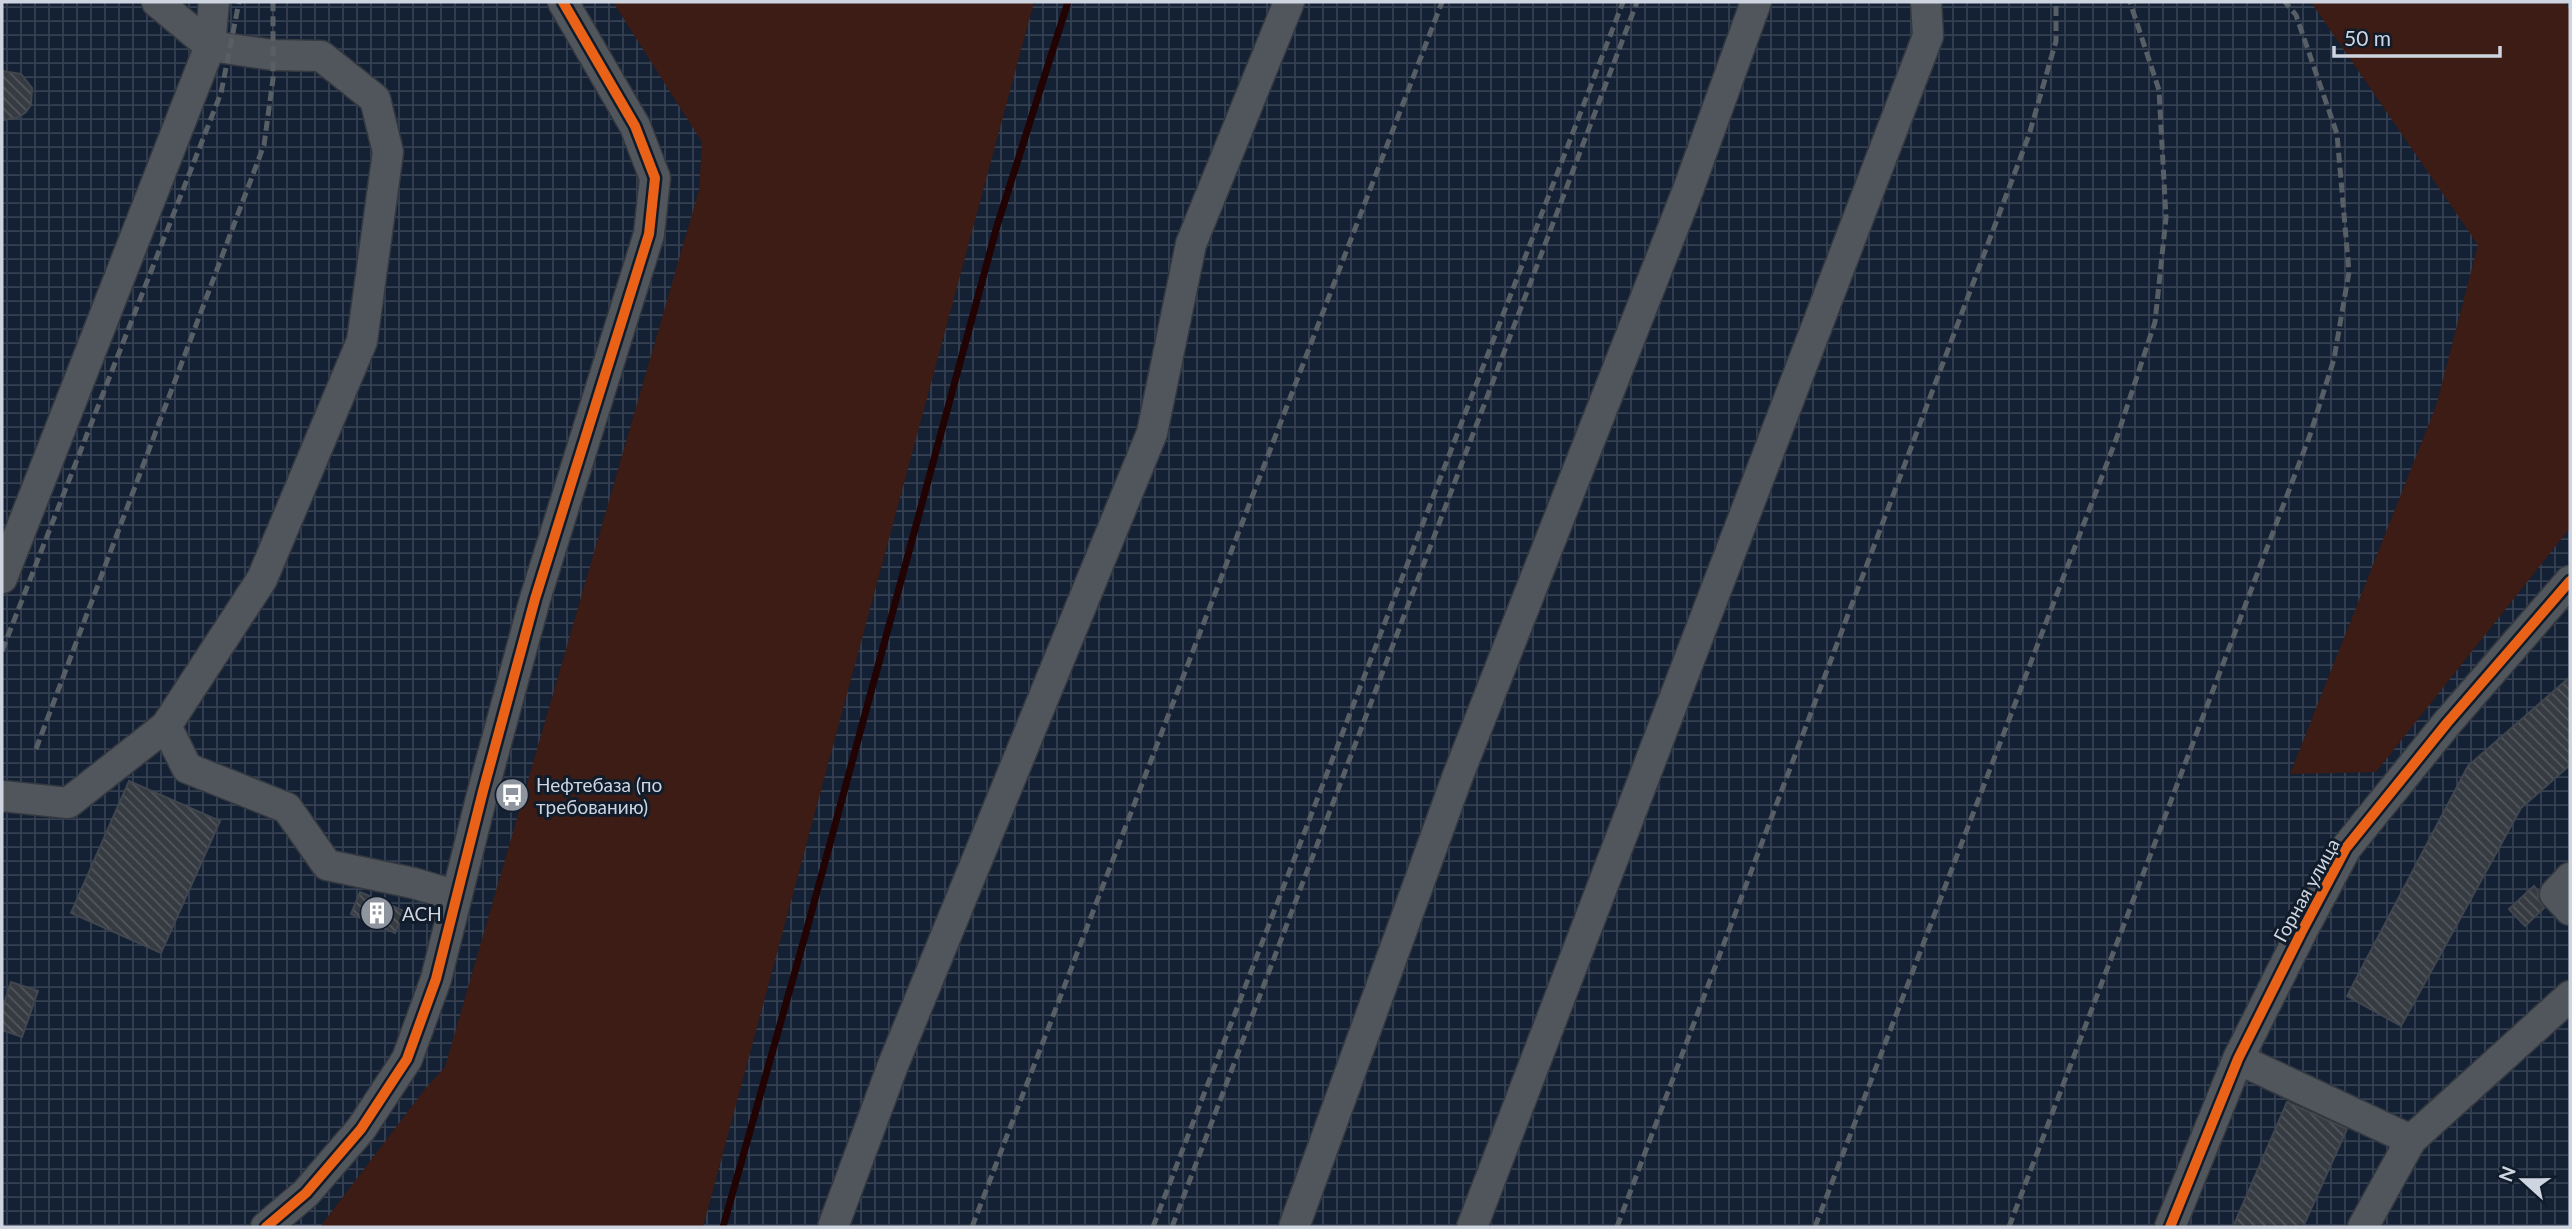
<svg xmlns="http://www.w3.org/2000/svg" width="2572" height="1229" font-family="Lato,sans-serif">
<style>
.industrial{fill:url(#industrial-grid)}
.grass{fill:#3c1c15}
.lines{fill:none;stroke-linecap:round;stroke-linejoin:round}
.stream{stroke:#220303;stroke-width:7}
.building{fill:url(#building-back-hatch);stroke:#41464e;stroke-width:2}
.minor-casing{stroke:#343940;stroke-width:33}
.minor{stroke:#51565c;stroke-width:30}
.rail{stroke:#585e65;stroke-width:5;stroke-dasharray:10 5;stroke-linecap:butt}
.cycleway-casing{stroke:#111c2b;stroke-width:15}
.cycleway{stroke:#ea6118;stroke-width:10}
.labels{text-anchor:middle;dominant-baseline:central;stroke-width:6;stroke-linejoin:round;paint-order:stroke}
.poi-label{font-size:19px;fill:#ced5e0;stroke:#111c2b;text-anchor:start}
.street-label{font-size:19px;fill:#ced5e0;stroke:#111c2b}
</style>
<defs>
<pattern id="industrial-grid" width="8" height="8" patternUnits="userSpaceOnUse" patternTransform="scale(1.75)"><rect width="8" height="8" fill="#142134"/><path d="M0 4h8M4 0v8" fill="none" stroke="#354051"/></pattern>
<pattern id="building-back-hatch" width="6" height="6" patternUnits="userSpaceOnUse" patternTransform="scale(1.75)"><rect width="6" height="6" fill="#363b42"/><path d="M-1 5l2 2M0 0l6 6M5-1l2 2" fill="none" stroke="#52565d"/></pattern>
</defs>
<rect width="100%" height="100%" fill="#171d25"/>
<path class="industrial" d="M2 2H2570V1227H2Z"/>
<path class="grass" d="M613 2H1034L703 1227H320L425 1089 445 1067 699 190 702 142Z
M2311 2H2564L2570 10V528L2376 772 2290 774 2436 406 2478 245Z"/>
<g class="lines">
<path class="stream" d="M723 1227 805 936 997 226 1068 2"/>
</g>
<path class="building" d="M2 71 21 74 32 88 31 105 26 112 17 118 2 120Z
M2570 677V765L2521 808 2401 1026 2347 996 2468 766Z
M129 781 220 821 161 953 71 913Z
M2534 886 2538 891V899L2544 908 2525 926 2509 909Z
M360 892 404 911 395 933 351 914Z
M11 982 38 991 22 1037 2 1030V1010Z
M2287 1102 2347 1129 2303 1227H2233Z"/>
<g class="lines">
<g class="minor-casing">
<path id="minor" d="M2 578 210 46 214 2
M166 726 187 768 287 808 327 865 413 883 457 896
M2 796 68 803 166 726 262 579 362 341 388 152 375 99 321 56 273 55 210 46 157 2
M2570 878 2555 894 2570 910
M2238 1059 2411 1140 2570 996
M266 1227 306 1193 361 1129 407 1059 436 979 483 791 535 599 649 234 655 178 635 126 563 2
M833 1227 893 1065 1152 433 1191 244 1289 2
M1294 1227 1457 778 1688 190 1756 2
M1472 1227 1928 36 1926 2
M2170 1227 2238 1059 2301 933 2346 848 2447 723 2570 581
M2363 1227 2411 1140"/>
</g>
<use href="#minor" class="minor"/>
<path class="rail" d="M2 651 221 93 239 2
M36 749 264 145 273 79V2
M972 1227 1442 2
M1153 1227 1623 2
M1172 1227 1637 2
M1617 1227 2029 135 2056 41V2
M1815 1227 2117 437 2155 322 2166 218 2159 90 2130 2
M2009 1227 2310 435 2334 359 2349 272 2337 134 2296 15 2285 2"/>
<g class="cycleway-casing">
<path id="cycleway" d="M266 1227 306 1193 361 1129 407 1059 436 979 483 791 535 599 649 234 655 178 635 126 563 2
M2170 1227 2238 1059 2301 933 2346 848 2447 723 2570 581"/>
</g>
<use href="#cycleway" class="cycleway"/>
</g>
<defs>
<g id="bus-disc" transform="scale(1.75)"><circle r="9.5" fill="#8e959f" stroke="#111c2b"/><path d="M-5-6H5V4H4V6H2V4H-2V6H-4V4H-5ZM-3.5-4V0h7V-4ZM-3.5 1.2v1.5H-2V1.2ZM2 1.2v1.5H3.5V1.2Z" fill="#fff"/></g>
<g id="building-disc" transform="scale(1.75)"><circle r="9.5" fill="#8e959f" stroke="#111c2b"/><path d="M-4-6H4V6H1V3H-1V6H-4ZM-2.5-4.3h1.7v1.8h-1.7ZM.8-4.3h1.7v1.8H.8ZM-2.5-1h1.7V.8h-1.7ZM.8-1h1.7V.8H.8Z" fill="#fff"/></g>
</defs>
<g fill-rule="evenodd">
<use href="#bus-disc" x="512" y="795"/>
<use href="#building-disc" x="377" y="913"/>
</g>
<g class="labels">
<g class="poi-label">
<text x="536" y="784">Нефтебаза (по<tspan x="536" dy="22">требованию)</tspan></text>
<text x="402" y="913">АСН</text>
</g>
<g class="street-label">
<text transform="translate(2306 890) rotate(-61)">Горная улица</text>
</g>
</g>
<rect width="2572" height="1229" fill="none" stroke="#ced5e0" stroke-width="7"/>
<g transform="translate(2523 1180) rotate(291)" stroke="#111c2b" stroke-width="5" paint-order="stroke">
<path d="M0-5L12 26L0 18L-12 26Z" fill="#ced5e0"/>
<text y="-10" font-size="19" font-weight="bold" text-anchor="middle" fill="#ced5e0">N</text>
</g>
<path d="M2334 46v10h166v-10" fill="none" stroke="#ced5e0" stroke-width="3.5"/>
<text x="2344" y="46" font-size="21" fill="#ced5e0" stroke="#111c2b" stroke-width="5" paint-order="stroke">50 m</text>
</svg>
